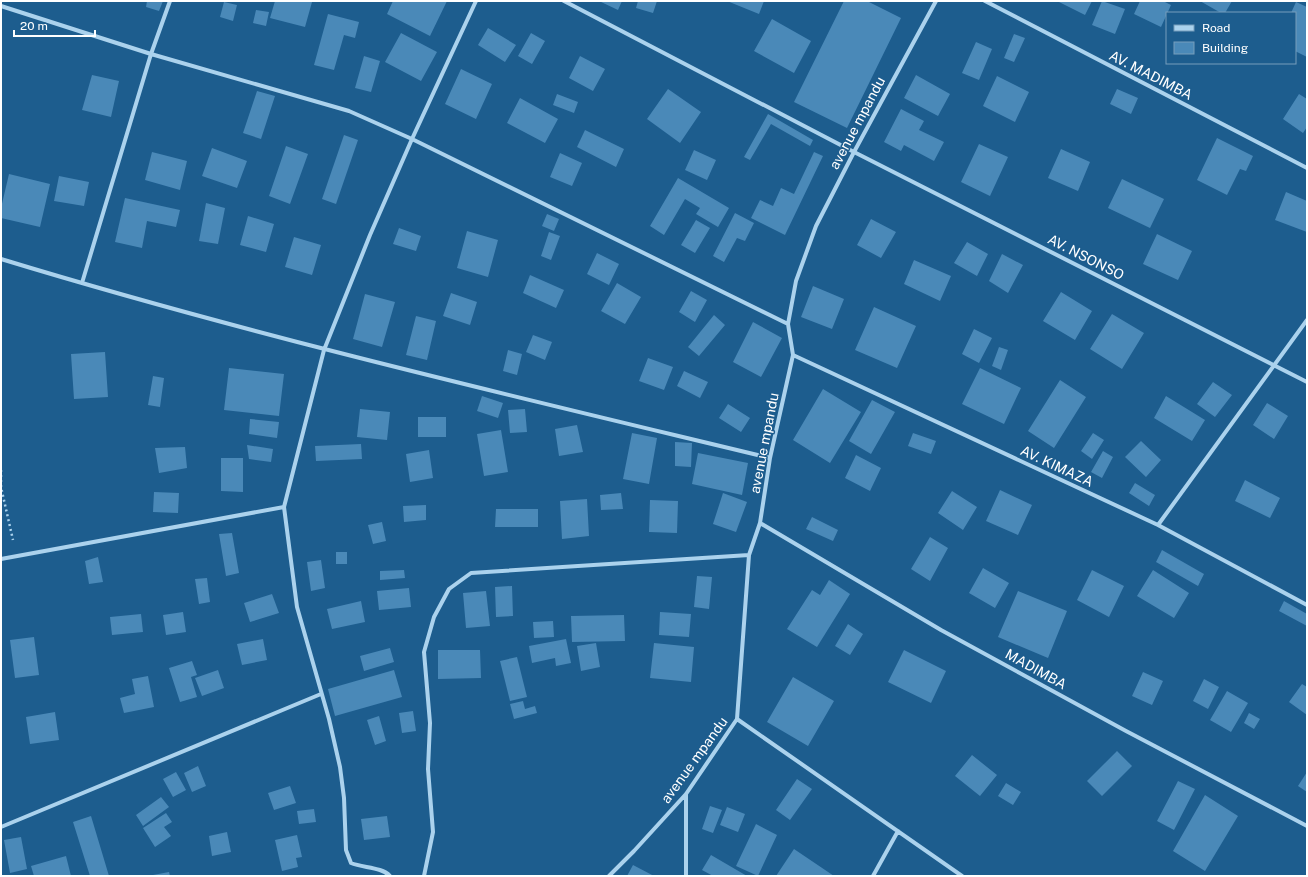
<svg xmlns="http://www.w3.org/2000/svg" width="1308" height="877" font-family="'Public Sans',sans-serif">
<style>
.building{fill:#4a89b8}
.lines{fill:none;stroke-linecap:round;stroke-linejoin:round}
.path{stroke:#abd2ed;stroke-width:2.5;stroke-dasharray:2 3;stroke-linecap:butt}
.minor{stroke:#abd2ed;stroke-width:4}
.labels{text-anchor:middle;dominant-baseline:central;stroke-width:3;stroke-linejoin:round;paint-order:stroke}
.street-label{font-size:14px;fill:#fff;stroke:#1d5d8e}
</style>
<rect width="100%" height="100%" fill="#1d5d8e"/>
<path class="building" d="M147 1H163L159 11 146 7Z
M275 1 312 2 305 27 270 18Z
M393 1H447L430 36 387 14Z
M599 1H622L618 10Z
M638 1H657L653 13 636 8Z
M727 1H764L759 14Z
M844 1H867L901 18 847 128 794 102Z
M1057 1H1092L1085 15Z
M1102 1 1125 9 1115 34 1092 25Z
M1140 1H1163L1171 5 1161 27 1134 14Z
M1200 1H1232L1225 13H1221Z
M224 2 237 5 233 21 220 17Z
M1296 2 1307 7V57L1295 51V13H1291Z
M256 10 269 12 266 26 253 23Z
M328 14 359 22 355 38 344 35 334 70 314 65Z
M772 19 811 41 794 73 754 51Z
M488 28 516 45 505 62 478 45Z
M401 33 437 52 421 81 385 62Z
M531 33 545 41 532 64 518 56Z
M1014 34 1025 38 1014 62 1004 58Z
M976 42 992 49 979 80 962 73Z
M364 56 380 61 371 92 355 88Z
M580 56 605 69 593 91 569 78Z
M461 69 492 84 476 119 445 104Z
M92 75 119 81 111 117 82 110Z
M916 75 950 94 938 116 904 98Z
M997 76 1029 92 1015 122 983 106Z
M668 89 701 112 680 143 647 119Z
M1117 89 1138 98 1131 114 1110 104Z
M257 91 275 96 261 139 243 133Z
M557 94 578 102 574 113 553 105Z
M1299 94 1307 99V127L1303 133 1283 119Z
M520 98 558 119 545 143 507 123Z
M901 109 924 121 919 130 944 142 934 161 904 145 901 151 884 142Z
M768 114 813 140 810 146 771 124 750 160 744 157Z
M585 130 624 149 616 167 577 147Z
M344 135 358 140 336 204 322 199Z
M1217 138 1253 156 1246 171 1240 169 1227 195 1197 180Z
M979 144 1008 157 990 196 961 182Z
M286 146 308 154 290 204 269 196Z
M212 148 247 161 237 188 202 176Z
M1061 149 1090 162 1078 191 1048 178Z
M694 150 716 160 707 180 685 170Z
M152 152 187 161 180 190 145 180Z
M814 152 823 156 785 235 751 218 760 200 773 206 781 188 794 194Z
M560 153 582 163 572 186 550 177Z
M9 174 50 184 40 227 1 218V208Z
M59 176 89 182 84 206 54 201Z
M678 178 729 208 718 227 696 214 700 208 685 199 664 235 650 226Z
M1122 179 1164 199 1150 228 1108 208Z
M1286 192 1307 201V232L1275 220Z
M125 198 180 210 176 227 147 221 142 248 115 242Z
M206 203 225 208 218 244 199 241Z
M735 213 754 223 745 241 737 238 724 262 713 256Z
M547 214 559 219 554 231 542 226Z
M248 216 274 224 266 252 240 245Z
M871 219 896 232 881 258 857 245Z
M696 220 710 228 695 253 681 245Z
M399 228 421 236 416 251 393 244Z
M467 231 498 240 488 277 457 268Z
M549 232 560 236 551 260 541 256Z
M1157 234 1192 251 1178 280 1143 264Z
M294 237 321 245 312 275 285 267Z
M967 242 988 254 977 276 954 263Z
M597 253 619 264 609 285 587 274Z
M1002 254 1023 265 1008 293 989 281Z
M914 260 951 276 940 301 904 284Z
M530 275 564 290 556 308 523 293Z
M617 283 641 297 625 324 601 311Z
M813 286 844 299 832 329 801 317Z
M691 291 707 300 695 322 679 312Z
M1061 292 1092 311 1075 340 1043 321Z
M451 293 477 302 470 325 443 316Z
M365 294 395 302 382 347 353 339Z
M874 307 916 326 897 368 855 350Z
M1112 314 1144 333 1122 369 1090 349Z
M714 315 725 325 699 356 688 347Z
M416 316 436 321 427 360 406 355Z
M753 322 782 338 761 377 733 362Z
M974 329 992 338 979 363 962 354Z
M533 335 552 342 545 360 526 352Z
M999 347 1008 350 1001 370 992 366Z
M508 350 522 354 517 375 503 371Z
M105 352 108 397 74 399 71 354Z
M648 358 673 367 664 390 639 381Z
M229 368 284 374 279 416 224 410Z
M980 368 1021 388 1004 424 962 404Z
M684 371 708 382 700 398 677 386Z
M153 376 164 378 160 407 148 405Z
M1060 380 1086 397 1054 448 1028 431Z
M1213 382 1232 395 1215 417 1197 404Z
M823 389 861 412 830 463 793 440Z
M482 396 503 403 498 418 477 411Z
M1166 396 1205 420 1192 441 1154 418Z
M872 400 895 412 871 454 849 441Z
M1267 403 1288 416 1274 439 1253 425Z
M728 404 750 418 741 432 719 418Z
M360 409 390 412 387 440 357 437Z
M525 409 527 432 510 433 508 410Z
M418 417H446V437H418Z
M250 419 279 422 277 438 249 434Z
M577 425 583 452 559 456 555 429Z
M501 430 508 472 484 476 477 434Z
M632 433 657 438 649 484 623 479Z
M913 433 936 441 931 454 908 446Z
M1093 433 1104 440 1092 459 1081 451Z
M1141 441 1161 460 1146 477 1125 457Z
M675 442 692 443 691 467 675 466Z
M361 444 362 459 316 461 315 446Z
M247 445 273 449 271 462 249 459Z
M185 447 187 468 159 473 155 448Z
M429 450 433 478 410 482 406 454Z
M1103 451 1113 457 1102 478 1091 472Z
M698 453 748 463 742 495 692 484Z
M856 455 881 468 870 491 845 478Z
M221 458H243V492L221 491Z
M1245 480 1280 498 1270 518 1235 501Z
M1135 483 1155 495 1149 506 1129 493Z
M1000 490 1032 505 1018 535 986 521Z
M952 491 977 507 963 530 938 513Z
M154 492 179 493 178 513 153 512Z
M621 493 623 509 601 510 600 495Z
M723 493 747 502 736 532 713 524Z
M587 499 589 536 562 539 560 501Z
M650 500 678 501 677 533 649 532Z
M426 505V520L404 522 403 506Z
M496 509H538V527H495Z
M812 517 838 530 833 541 806 529Z
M382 522 386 541 373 544 368 525Z
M232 533 239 573 226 576 219 534Z
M930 537 948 548 930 581 911 569Z
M1162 550 1204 574 1198 586 1156 562Z
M336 552H347V564H336Z
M98 557 103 582 89 584 85 561Z
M321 560 325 588 311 591 307 562Z
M983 568 1009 583 995 608 969 593Z
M404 570 405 578 380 580V571Z
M1092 570 1124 586 1109 617 1077 600Z
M1153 570 1189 593 1174 618 1137 596Z
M697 576 712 577 709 609 694 607Z
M207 578 210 602 199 604 195 579Z
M829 580 850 594 817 647 787 629 812 590 820 595Z
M512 586 513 616 496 617 495 587Z
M409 588 411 607 379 610 377 591Z
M486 591 490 626 466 628 463 593Z
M1018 591 1067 611 1048 658 998 637Z
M272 594 279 613 250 622 244 603Z
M361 601 365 622 332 629 327 609Z
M1284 601 1307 614V626L1279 611Z
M183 612 186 632 166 635 163 615Z
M660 612 691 614 689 637 659 635Z
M141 614 143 632 112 635 110 617Z
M624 615 625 641 572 642 571 616Z
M553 621 554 637 534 638 533 622Z
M848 624 863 634 850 655 835 646Z
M34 637 39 675 15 678 10 640Z
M263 639 267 660 242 665 237 644Z
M566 639 571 663 556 666 555 658 532 663 529 646Z
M596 643 600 667 581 671 577 646Z
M654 643 694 647 691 682 650 678Z
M390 648 394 662 364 671 360 656Z
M438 650H480L481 678 438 679Z
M904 650 946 671 931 703 888 682Z
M517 657 527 697 510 701 500 661Z
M192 661 197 675 191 677 197 697 180 702 169 668Z
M218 670 224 688 202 696 195 678Z
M394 670 402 697 335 716 328 689Z
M1143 672 1163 681 1152 705 1132 696Z
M148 676 154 707 124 713 120 698 135 694 132 679Z
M793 677 834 701 808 746 767 722Z
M1204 679 1219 687 1208 709 1193 701Z
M1302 684 1307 687V715L1289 702Z
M1227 691 1248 703 1231 732 1210 720Z
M523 701 525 709 535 706 537 713 514 719 510 704Z
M413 711 416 731 402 733 399 713Z
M55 712 59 740 30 744 26 717Z
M1249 713 1260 719 1254 729 1244 723Z
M379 716 386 741 375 745 367 720Z
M1117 751 1132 766 1102 796 1087 781Z
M972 755 997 775 980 796 955 776Z
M198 766 206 786 192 792 184 773Z
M176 772 186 790 173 797 163 779Z
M1307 772V792L1298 786Z
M797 779 812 789 790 820 776 810Z
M1178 781 1195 789 1174 830 1157 821Z
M1006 783 1021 792 1013 805 998 796Z
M290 786 296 803 274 810 268 793Z
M1205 795 1238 816 1205 871 1173 851Z
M161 797 169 807 143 826 136 815Z
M710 806 722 810 713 833 702 829Z
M727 807 745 814 738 832 720 825Z
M314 809 316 822 299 824 297 811Z
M166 813 172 822 164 827 171 836 155 847 143 828Z
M91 816 109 876H90L73 822Z
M387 816 390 837 364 840 361 819Z
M756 824 777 835 758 876 736 866Z
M227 832 231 852 212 856 209 836Z
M297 835 302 857 296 858 298 867 282 871 275 840Z
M21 837 27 869 10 873 4 840Z
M794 849 834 876H776Z
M711 855 747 876H713L702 870Z
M66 856 71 876H34L31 866Z
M633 865 654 876H627Z
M169 872 170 876H153V875Z"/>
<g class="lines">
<path class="path" d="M1 470V487L13 540"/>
<path class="minor" d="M564 1 854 152 1307 382
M985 1 1307 168
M1 6 151 54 349 111 412 139 788 324
M1 259C254 336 513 396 770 458
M82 283 151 54 170 1
M793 355 1158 525 1307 605
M760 523 941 630 1126 731 1307 826
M1158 525 1307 320
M1 559 284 507
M737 719 962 876
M1 827 321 694
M390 876C382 867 363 868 351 863L346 850 344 798 340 767 329 719 297 607 284 507 324 350 370 235 412 139 476 1
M424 876 433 832 428 769 430 723 424 652 434 617 449 589 471 573 749 555
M609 876 634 851 686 794 737 719 749 555 760 523 770 458 793 355 788 324 796 281 816 226 854 152 936 1
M686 876V794
M873 876 898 831"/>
</g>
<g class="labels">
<g class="street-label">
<text transform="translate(1151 75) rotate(27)">AV. MADIMBA</text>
<text transform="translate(857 123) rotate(-62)">avenue mpandu</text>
<text transform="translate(1086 257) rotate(27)">AV. NSONSO</text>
<text transform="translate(764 443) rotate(-79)">avenue mpandu</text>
<text transform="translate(1057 466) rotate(25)">AV. KIMAZA</text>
<text transform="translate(1036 669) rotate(29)">MADIMBA</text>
<text transform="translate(694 760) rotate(-54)">avenue mpandu</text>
</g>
</g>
<rect width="1308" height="877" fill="none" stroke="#ffffff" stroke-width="4"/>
<rect x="1166" y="12" width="130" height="52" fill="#1d5d8e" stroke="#779ebb"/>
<rect x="1174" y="25" width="20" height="6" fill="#abd2ed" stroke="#779ebb"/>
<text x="1202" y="32" font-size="12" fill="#ffffff">Road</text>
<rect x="1174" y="42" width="20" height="12" fill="#4a89b8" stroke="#779ebb"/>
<text x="1202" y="52" font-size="12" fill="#ffffff">Building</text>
<path d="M14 30v6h81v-6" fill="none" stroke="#ffffff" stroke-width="2"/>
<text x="20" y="30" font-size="12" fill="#ffffff" stroke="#1d5d8e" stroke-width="3" paint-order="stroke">20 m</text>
</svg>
